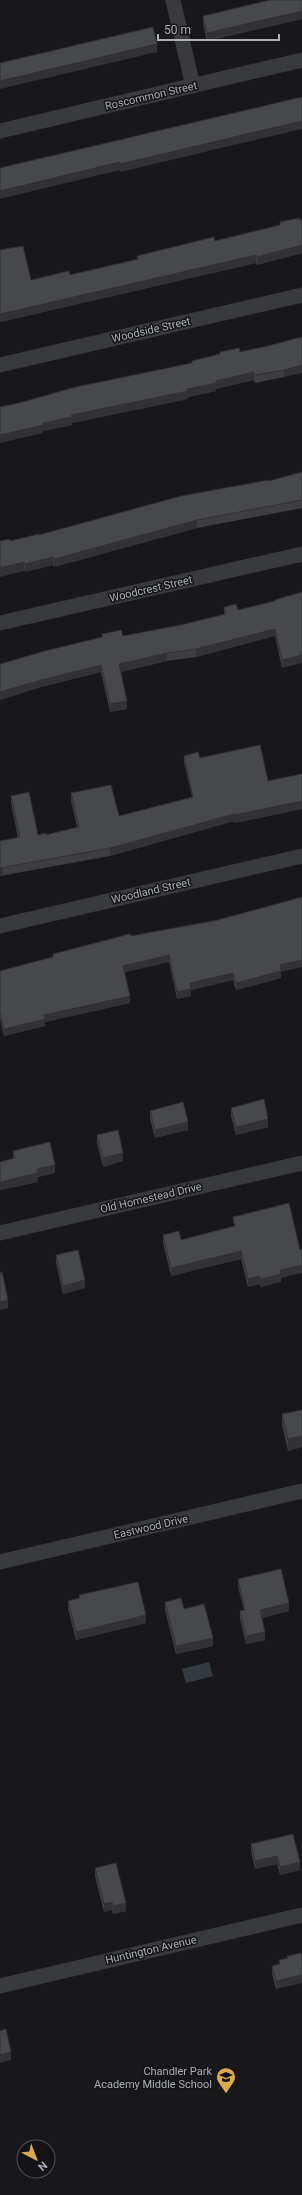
<svg xmlns="http://www.w3.org/2000/svg" width="302" height="2195" font-family="Roboto,sans-serif">
<style>
.water{fill:#333b41}
.lines{fill:none;stroke-linecap:round;stroke-linejoin:round}
.minor{stroke:#393a3e;stroke-width:15}
.wall{fill:#3d3e41}
.shaded-wall{fill:#323235}
.building{fill:#47484c;stroke:#323235}
.labels{text-anchor:middle;dominant-baseline:central;stroke-width:3;stroke-linejoin:round;paint-order:stroke}
.street-label{font-size:11px;fill:#acb0b8;stroke:#131315}
.poi-label{font-size:11px;fill:#acb0b8;stroke:#131315;text-anchor:end}
</style>
<rect width="100%" height="100%" fill="#18181a"/>
<path class="water" d="M209 1662 213 1676 186 1683 182 1669Z"/>
<g class="lines">
<path class="minor" d="M173 0 193 86
M0 131 302 60
M0 365 302 295
M0 623 302 554
M0 926 302 856
M0 1233 302 1163
M0 1562 302 1491
M0 1986 302 1915"/>
</g>
<path class="wall" d="M302 0V19L207 41 203 24V16Z
M302 220V253L257 265 256 263 0 322V250L31 280 70 275 137 260V256L215 241 280 225V222Z
M302 337 284 377 255 383 254 380 216 389V391L188 397V399L72 423V425L43 431V433L19 403 192 363V361L220 354V352H240L268 346Z
M302 472V508L197 528 54 567 53 565 25 572 10 541 39 535 269 481Z
M302 592 282 668 275 636 196 657 167 661 121 672 127 709 110 712 101 672 41 687 0 700V664L102 637V634L123 636 181 625 224 615V607L238 610 275 601V600Z
M184 756 200 758 268 781 302 774V809L234 823V821L110 856 0 876V841L18 838 11 803V796L38 835H46L77 827 71 801V793L119 816 192 797 184 763Z
M131 936 281 972V978L236 990 233 980 191 990V996L177 999 169 962 124 972 130 1003 45 1022V1026L4 1036 0 1019V971L53 957V954Z
M231 1108 268 1127 236 1135 231 1116Z
M150 1111 188 1130 155 1138 150 1119Z
M97 1135 123 1161 103 1167 97 1143Z
M13 1151 55 1173 38 1177V1182L0 1190V1162L13 1159Z
M233 1217 281 1278V1282L260 1287V1284L248 1287 241 1259 171 1276 163 1243V1235L181 1240 234 1226Z
M56 1255 85 1288 63 1294 56 1263Z
M302 1410V1447L288 1451 282 1425V1414Z
M238 1579 289 1611 262 1618 265 1640 246 1644 240 1619V1611L244 1610 238 1587Z
M79 1595 146 1623 76 1640 68 1609V1601L79 1598Z
M165 1602 184 1609 213 1646 176 1654 165 1610Z
M251 1844 300 1862V1870L280 1875 277 1864 255 1869 251 1852Z
M95 1868 126 1911 113 1914 112 1910 104 1912 95 1876Z
M287 1956H301L276 1989 272 1974V1966L279 1964V1960L287 1959Z"/>
<path class="shaded-wall" d="M302 11V19L207 41V33Z
M157 44V52L0 89V81Z
M302 121V129L120 172V164Z
M120 162V170L0 199V191Z
M302 245V253L257 265V257Z
M256 255V263L0 322V314Z
M302 365V373L284 377V370Z
M254 372V380L216 389V391L188 397V399L72 423V425L43 431V433L0 443V435L71 415 187 389 216 381Z
M197 520V528L54 567V559Z
M53 557V565L25 572V564Z
M24 562V571L0 577V568Z
M275 629V636L196 657V649Z
M167 653V661L119 672V664Z
M302 655V663L282 668V660Z
M101 665V672L41 687 0 700V692L41 680Z
M127 701V709L110 712V704Z
M302 801V809L234 823V815Z
M234 814V821L110 856V848Z
M3 867V875L0 876V868Z
M169 955V962L123 973V966Z
M302 960V967L281 972V978L236 990V983L280 965Z
M233 973V980L191 990V996L177 999V992L190 983Z
M130 996V1003L45 1022V1026L4 1036V1029L44 1015Z
M268 1119V1127L236 1135V1127Z
M188 1122V1130L155 1138V1130Z
M123 1153V1161L103 1167V1158Z
M55 1165V1173L38 1177V1182L0 1190V1182L37 1169Z
M241 1251V1259L171 1276V1268Z
M302 1265V1273L281 1278V1282L260 1287V1279L280 1270Z
M260 1276V1284L248 1287V1279Z
M85 1280V1288L63 1294V1286Z
M8 1300V1308L0 1310V1302Z
M302 1436V1447L288 1451V1439Z
M289 1603V1611L260 1618V1610Z
M146 1615V1623L76 1640V1632Z
M265 1632V1640L246 1644V1636Z
M213 1638V1646L176 1654V1646Z
M277 1856V1864L255 1869V1861Z
M300 1862V1870L280 1875V1867Z
M112 1902V1910L104 1912V1904Z
M126 1903V1911L113 1914V1906Z
M302 1975V1983L276 1989V1981Z
M11 2052V2060L0 2063V2055Z"/>
<path class="building" d="M270 0H302V11L207 33 203 16Z
M153 27 157 44 0 81V63Z
M302 97V121L120 164V162L0 191V168Z
M300 218V221L302 220V245L257 257 256 255 0 314V250L23 246 31 280 69 271 70 275 138 259 137 256 214 237 215 241 280 225V222Z
M302 337V365L284 370 255 375 254 372 216 381V383L187 389 188 391 71 415 72 417 43 423V425L0 435V407L19 403 76 387 192 363V361L220 354V352L239 348 240 352 268 346Z
M302 472V500L197 520 54 559 53 557 25 564 24 562 0 568V541L10 539V541L39 534V535L181 496 269 480V481Z
M302 592V655L282 660 275 629 196 649 167 653 119 664 127 701 110 704 101 665 41 680 0 692V664L45 651 103 637 102 634 121 630 123 636 181 625 226 614 224 607 236 604 238 610 275 601V600Z
M260 745 268 781 302 774V801L234 815V814L110 848 0 868V841L20 837 11 796 29 792 38 835 46 833V835L79 827 71 793 111 785 119 816 193 797 184 756 198 752 200 758Z
M302 897V960L280 965 281 971 236 983 233 973 190 983 191 989 177 992 169 955 123 966 130 996 44 1015 45 1019 4 1029 0 1012V971L53 957V954L130 934 131 936 218 920Z
M264 1099 268 1119 236 1127 231 1108Z
M183 1102 188 1122 155 1130 150 1111Z
M118 1130 123 1153 103 1158 97 1135Z
M50 1142 55 1165 37 1169 38 1173 0 1182V1162L15 1158 13 1151Z
M289 1203 300 1250 302 1249V1265L280 1270 281 1274 260 1279V1276L248 1279 241 1251 171 1268 163 1235 179 1231 181 1240 235 1226 233 1217Z
M78 1250 85 1280 63 1286 56 1255Z
M2 1272 8 1300 0 1302V1273Z
M302 1410V1436L288 1439 282 1414Z
M281 1569 289 1603 260 1610 265 1632 246 1636 240 1611 245 1610 238 1579Z
M138 1582 146 1615 76 1632 68 1601 80 1598 79 1595Z
M181 1598 184 1609 204 1604 213 1638 176 1646 165 1602Z
M293 1834 300 1862 280 1867 277 1856 255 1861 251 1844Z
M116 1863 126 1903 113 1906 112 1902 104 1904 95 1868Z
M301 1953V1956L302 1955V1975L276 1981 272 1966 280 1964 279 1960 288 1958 287 1956Z
M6 2029 11 2052 0 2055V2031Z"/>
<defs>
<g id="school-pin" transform="scale(1)"><path d="M0 17L-7.5 6A9.5 9.5 0 1 1 7.5 6Z" fill="#dda94d" stroke="#131315"/><path d="M0-5L7-2L0 1L-7-2ZM-4 1L0 2.5L4 1V4Q0 6-4 4Z" fill="#111"/></g>
</defs>
<g fill-rule="evenodd">
<use href="#school-pin" x="226" y="2077"/>
</g>
<g class="labels">
<g class="street-label">
<text transform="translate(151 96) rotate(-13)">Roscommon Street</text>
<text transform="translate(151 330) rotate(-13)">Woodside Street</text>
<text transform="translate(151 589) rotate(-13)">Woodcrest Street</text>
<text transform="translate(151 891) rotate(-13)">Woodland Street</text>
<text transform="translate(151 1198) rotate(-13)">Old Homestead Drive</text>
<text transform="translate(151 1527) rotate(-13)">Eastwood Drive</text>
<text transform="translate(151 1950) rotate(-13)">Huntington Avenue</text>
</g>
<g class="poi-label">
<text x="212" y="2071">Chandler Park<tspan x="212" dy="13">Academy Middle School</tspan></text>
</g>
</g>
<g transform="translate(36 2159) rotate(138)"><circle r="19" fill="#131315" stroke="#505256"/>
<path d="M0-3L7 15L0 10L-7 15Z" fill="#dda94d"/>
<text y="-6" font-size="11" font-weight="bold" text-anchor="middle" fill="#acb0b8">N</text>
</g>
<path d="M158 34v6h121v-6" fill="none" stroke="#acb0b8" stroke-width="2"/>
<text x="164" y="34" font-size="12" fill="#acb0b8" stroke="#131315" stroke-width="3" paint-order="stroke">50 m</text>
</svg>
